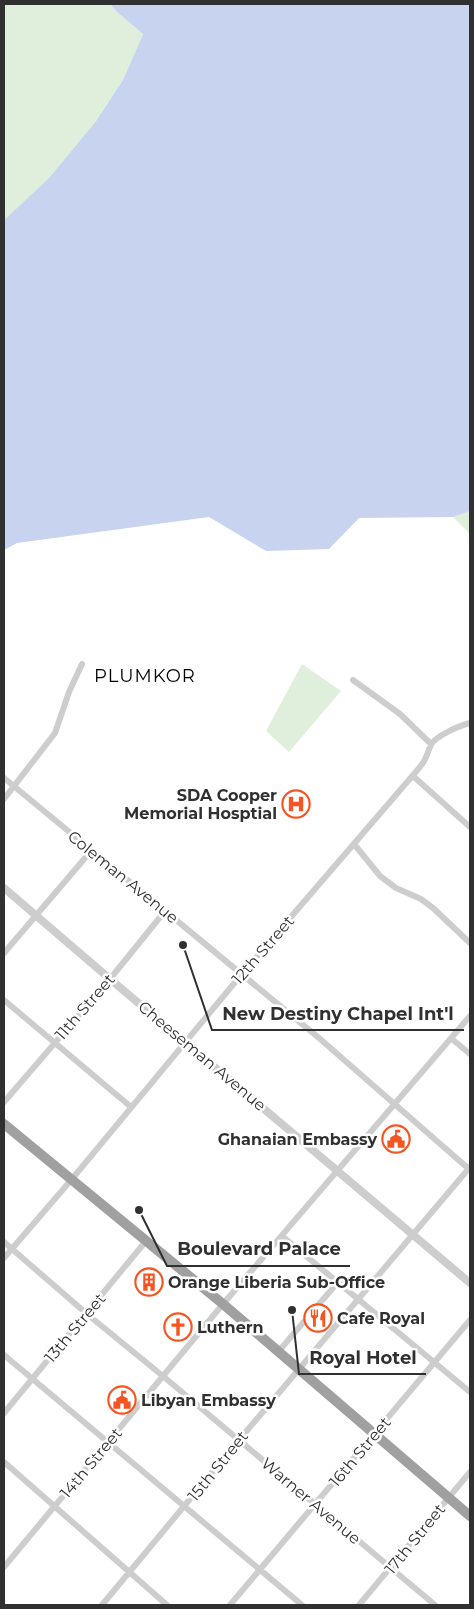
<svg xmlns="http://www.w3.org/2000/svg" width="474" height="1609" font-family="Montserrat,sans-serif">
<style>
.green{fill:#e0eedc}
.water{fill:#c7d3ef}
.lines{fill:none;stroke-linecap:round;stroke-linejoin:round}
.minor{stroke:#cdcdcd;stroke-width:6}
.tertiary{stroke:#cdcdcd;stroke-width:8}
.trunk{stroke:#a0a0a0;stroke-width:10}
.labels{text-anchor:middle;dominant-baseline:central;stroke-width:5;stroke-linejoin:round;paint-order:stroke}
.poi-label{font-size:16px;font-weight:bold;fill:#303030;stroke:#fff;text-anchor:start}
.street-label{font-size:16px;fill:#303030;stroke:#fff}
.neighbourhood-label{font-size:18px;letter-spacing:1px;fill:#000;stroke:#fff}
.leader{fill:none;stroke:#303030;stroke-width:2}
.callout-dot{fill:#303030;stroke:#fff;stroke-width:2}
.callout-label{font-size:18px;text-anchor:middle;font-weight:bold;fill:#303030;stroke:#fff;stroke-width:5;stroke-linejoin:round;paint-order:stroke}
</style>
<rect width="100%" height="100%" fill="#fff"/>
<path class="green" d="M4 4H110L117 12 143 34 123 80 96 121 49 178 4 220Z
M470 511V534L453 517Z
M302 664 341 691 289 752 266 731Z"/>
<path class="water" d="M110 4H470V511L453 517 359 518 329 549 266 551 209 517 17 543 4 550V220L49 178 96 121 123 80 143 34 117 12Z"/>
<g class="lines">
<path class="minor" d="M353 680 400 714 431 744
M413 776 470 827
M4 778 319 1038 470 1170
M4 799 55 733 69 692 82 664
M354 844 380 876 396 888 421 899 433 908 470 943
M4 953 91 851
M4 1000 131 1107
M452 1039 470 1054
M4 1102 110 979 165 911
M282 1236 470 1392
M4 1242 87 1314 164 1377 435 1605
M4 1258 72 1179 241 975 420 767C428 757 426 755 431 745 435 736 461 725 470 723
M278 1352 338 1282
M4 1355 302 1605
M4 1413 146 1241
M4 1462 167 1605
M4 1567 223 1304 470 1016
M102 1605 239 1440 470 1167
M230 1605 470 1320
M359 1605 470 1472"/>
<path class="tertiary" d="M4 888 110 979 470 1283"/>
<path class="trunk" d="M4 1124 223 1304 470 1516"/>
</g>
<defs>
<g id="hospital-ring" transform="scale(1.4375)"><circle r="9.5" fill="#fff" stroke="#f55523" stroke-width="1.5"/><path d="M-5-5h3v3.5h4V-5h3V5h-3V1.5h-4V5h-3Z" fill="#f55523"/></g>
<g id="civic-ring" transform="scale(1.4375)"><circle r="9.5" fill="#fff" stroke="#f55523" stroke-width="1.5"/><path d="M-.6-6.5H3V-4.5H.6V-3L4-1V1h2V6H-6V1h2V-1L-.6-3ZM-1.2 2.5V6h2.4V2.5Z" fill="#f55523"/></g>
<g id="building-ring" transform="scale(1.4375)"><circle r="9.5" fill="#fff" stroke="#f55523" stroke-width="1.5"/><path d="M-4-6H4V6H1V3H-1V6H-4ZM-2.5-4.3h1.7v1.8h-1.7ZM.8-4.3h1.7v1.8H.8ZM-2.5-1h1.7V.8h-1.7ZM.8-1h1.7V.8H.8Z" fill="#f55523"/></g>
<g id="restaurant-ring" transform="scale(1.4375)"><circle r="9.5" fill="#fff" stroke="#f55523" stroke-width="1.5"/><path d="M-5-6h1v4h1v-4h1v4h1v-4h1v5L-1.5 .5V6h-2V.5L-5-1ZM5-6V6H3V1.5H1.5Q1.5-4 5-6Z" fill="#f55523"/></g>
<g id="church-ring" transform="scale(1.4375)"><circle r="9.5" fill="#fff" stroke="#f55523" stroke-width="1.5"/><path d="M-1.2-6h2.4v3.5h3.3v2.4h-3.3V6h-2.4V-.1h-3.3v-2.4h3.3Z" fill="#f55523"/></g>
</defs>
<g fill-rule="evenodd">
<use href="#hospital-ring" x="296" y="804"/>
<use href="#civic-ring" x="396" y="1139"/>
<use href="#building-ring" x="149" y="1282"/>
<use href="#restaurant-ring" x="318" y="1318"/>
<use href="#church-ring" x="178" y="1327"/>
<use href="#civic-ring" x="122" y="1400"/>
</g>
<g class="labels">
<g class="poi-label">
<text x="277" y="795" text-anchor="end">SDA Cooper<tspan x="277" dy="18">Memorial Hosptial</tspan></text>
<text x="377" y="1139" text-anchor="end">Ghanaian Embassy</text>
<text x="168" y="1282">Orange Liberia Sub-Office</text>
<text x="337" y="1318">Cafe Royal</text>
<text x="197" y="1327">Luthern</text>
<text x="141" y="1400">Libyan Embassy</text>
</g>
<g class="street-label">
<text transform="translate(123 877) rotate(39)">Coleman Avenue</text>
<text transform="translate(263 950) rotate(-49)">12th Street</text>
<text transform="translate(85 1007) rotate(-49)">11th Street</text>
<text transform="translate(202 1056) rotate(40)">Cheeseman Avenue</text>
<text transform="translate(75 1328) rotate(-50)">13th Street</text>
<text transform="translate(360 1452) rotate(-50)">16th Street</text>
<text transform="translate(91 1463) rotate(-50)">14th Street</text>
<text transform="translate(218 1466) rotate(-51)">15th Street</text>
<text transform="translate(311 1501) rotate(40)">Warner Avenue</text>
<text transform="translate(415 1539) rotate(-51)">17th Street</text>
</g>
<g class="neighbourhood-label">
<text x="145" y="676">PLUMKOR</text>
</g>
</g>
<path class="leader" d="M183 945L212 1030H464M139 1210L167 1266H350M292 1310L299 1374H426"/>
<g class="callout-dot">
<circle cx="183" cy="945" r="5"/>
<circle cx="139" cy="1210" r="5"/>
<circle cx="292" cy="1310" r="5"/>
</g>
<g class="callout-label">
<text x="338" y="1020">New Destiny Chapel Int'l</text>
<text x="259" y="1255">Boulevard Palace</text>
<text x="363" y="1364">Royal Hotel</text>
</g>
<rect width="474" height="1609" fill="none" stroke="#303030" stroke-width="10"/>
</svg>
